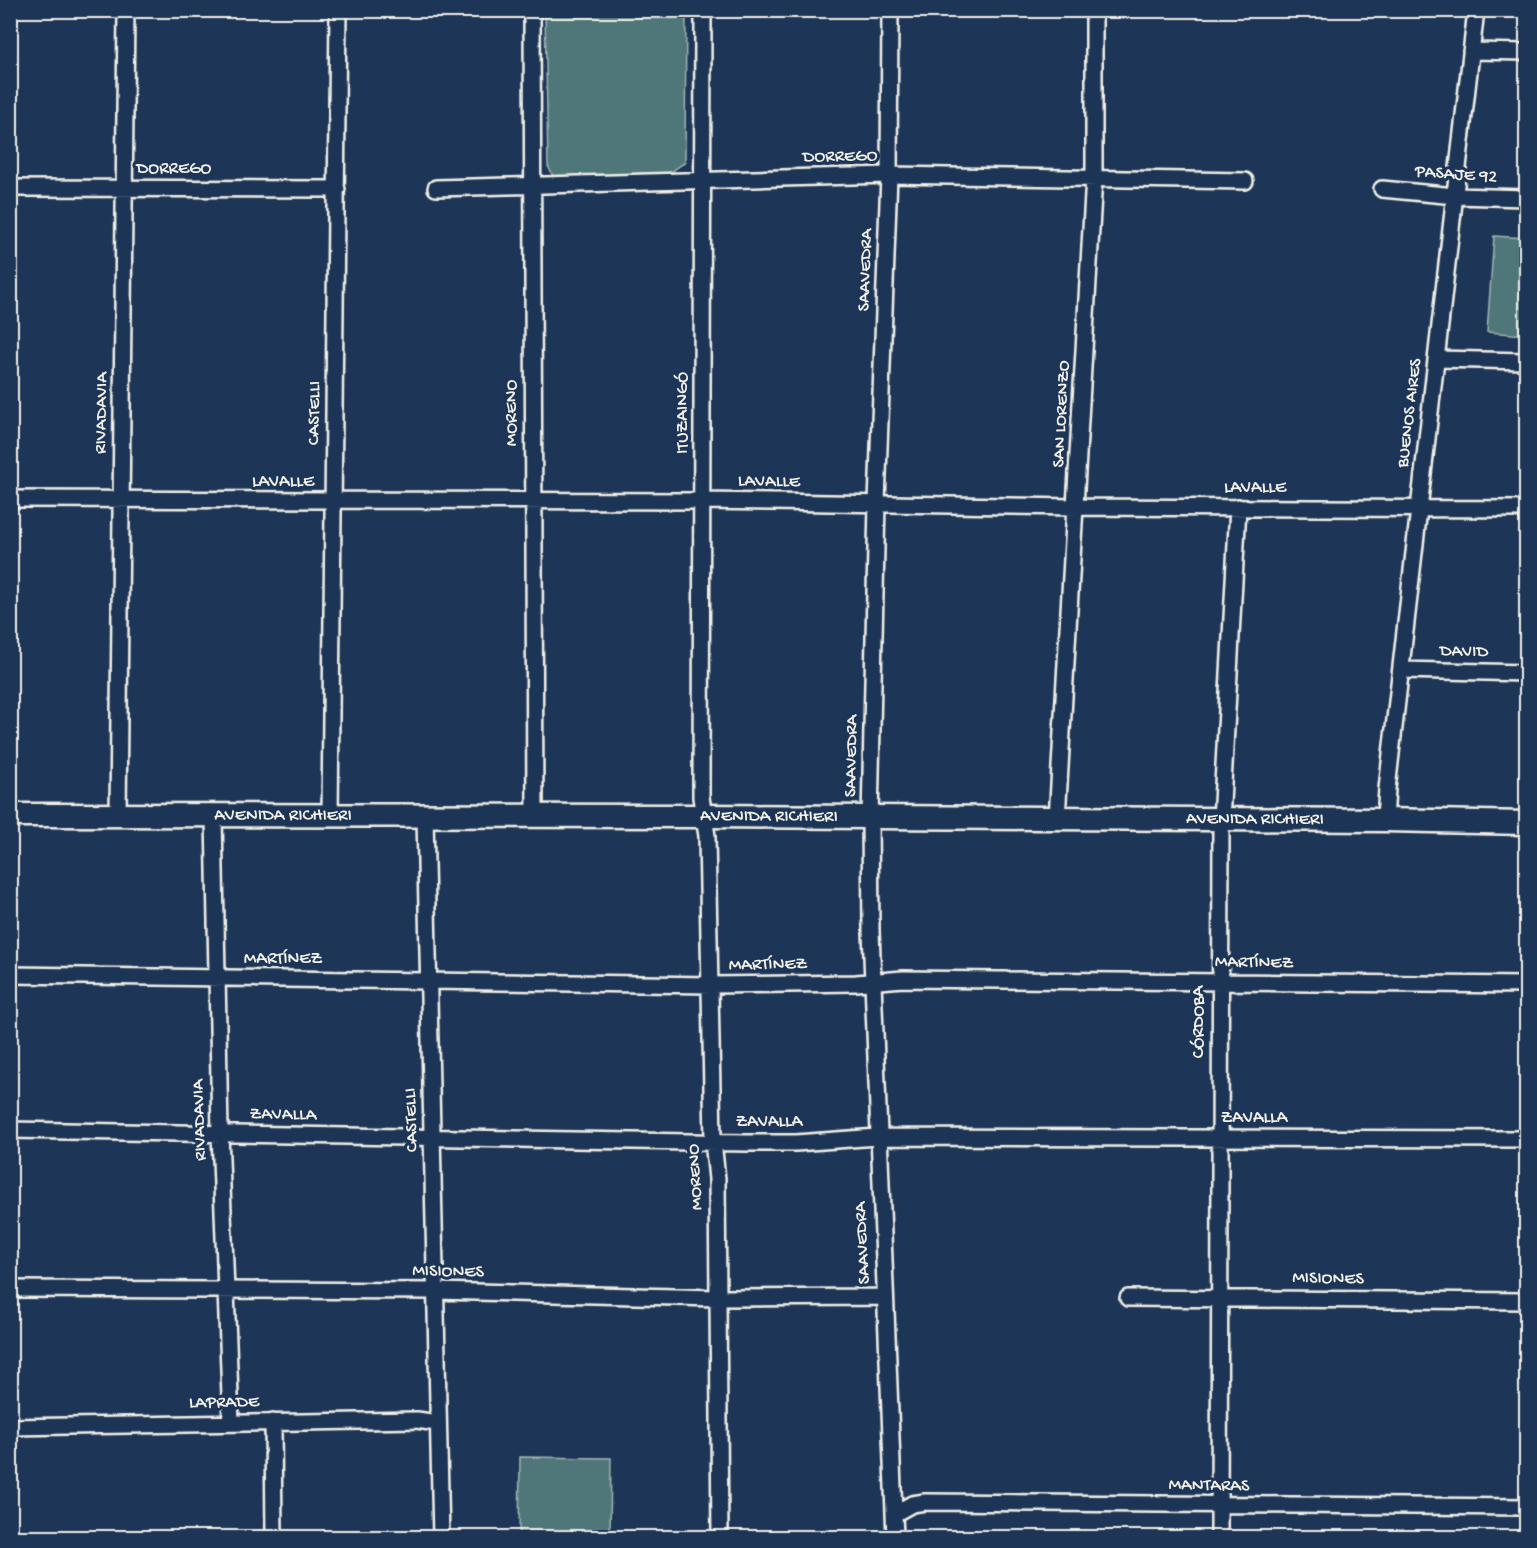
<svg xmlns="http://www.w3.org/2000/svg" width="1537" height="1548" font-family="'Gochi Hand',sans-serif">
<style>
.green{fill:#4f777a;stroke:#a2b4b1;stroke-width:1.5}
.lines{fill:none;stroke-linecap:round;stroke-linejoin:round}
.lane-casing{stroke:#f4f1e8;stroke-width:12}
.street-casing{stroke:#f4f1e8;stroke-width:20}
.secondary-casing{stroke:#f4f1e8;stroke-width:27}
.lane{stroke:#1d3557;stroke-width:8}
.street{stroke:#1d3557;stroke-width:15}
.secondary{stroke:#1d3557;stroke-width:22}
.labels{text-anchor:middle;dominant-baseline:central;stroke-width:6;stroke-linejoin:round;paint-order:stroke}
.street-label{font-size:18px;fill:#f4f1e8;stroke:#1d3557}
</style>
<rect width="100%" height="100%" fill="#1d3557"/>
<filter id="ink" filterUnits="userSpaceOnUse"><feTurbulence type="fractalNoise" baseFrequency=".0167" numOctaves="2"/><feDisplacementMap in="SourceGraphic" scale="12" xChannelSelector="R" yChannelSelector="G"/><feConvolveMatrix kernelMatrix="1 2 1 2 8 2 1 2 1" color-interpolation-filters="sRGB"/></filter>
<g filter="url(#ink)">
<path class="green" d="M545 11H686L685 162 668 174 554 178 548 166Z
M1494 236 1526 238V335L1487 332Z
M520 1457 611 1458 610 1537H519Z"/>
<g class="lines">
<g class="lane-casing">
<path id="lane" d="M232 1538 274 1536"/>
</g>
<g class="street-casing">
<path id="street" d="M532 10 535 816
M703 10 701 797 707 836 713 1141 717 1179 720 1538
M890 10 889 175 877 503 870 818 871 931 895 1538
M1471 51 1526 52
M10 188 337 189
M436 188 889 175 1245 181
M1382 189 1455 196 1526 198
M1436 359 1526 361
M10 499 703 501 1077 507 1526 509
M1401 670 1526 673
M118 816 126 10
M214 816 220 1133 231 1422
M330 816 338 10
M425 817 441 1538
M1057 819 1094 177V10
M1385 820 1387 789 1476 10
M10 975 711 985 856 983 903 979 1526 985
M10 1130 747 1143H796L877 1137 1526 1139
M10 1289 435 1291 717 1298 885 1297
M1128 1298 1526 1301
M273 1422 274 1538
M10 1427 417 1420 437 1423
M894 1514 912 1504 925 1502 1526 1507
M1219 1538 1221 821 1238 507"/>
</g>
<g class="secondary-casing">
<g id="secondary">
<path id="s1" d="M10 815 703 816 1385 820 1526 823"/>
</g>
</g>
<use href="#lane" class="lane"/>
<use href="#street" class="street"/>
<use href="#secondary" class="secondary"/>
</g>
</g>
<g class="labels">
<g class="street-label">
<text transform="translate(840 157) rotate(-1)">DORREGO</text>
<text x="174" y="169">DORREGO</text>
<text transform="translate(1456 175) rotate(4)">PASAJE 92</text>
<text transform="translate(866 270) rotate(-88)">SAAVEDRA</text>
<text transform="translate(102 413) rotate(-89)">RIVADAVIA</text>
<text transform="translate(315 413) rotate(-89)">CASTELLI</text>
<text transform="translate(512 413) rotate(-90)">MORENO</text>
<text transform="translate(683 413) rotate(-90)">ITUZAINGÓ</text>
<text transform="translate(1410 413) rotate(-83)">BUENOS AIRES</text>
<text transform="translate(1062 414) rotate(-87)">SAN LORENZO</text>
<text x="283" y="482">LAVALLE</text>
<text transform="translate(769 482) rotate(1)">LAVALLE</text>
<text x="1255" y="488">LAVALLE</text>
<text transform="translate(1464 652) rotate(1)">DAVID</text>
<text transform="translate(852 756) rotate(-89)">SAAVEDRA</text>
<text stroke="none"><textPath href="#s1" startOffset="273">AVENIDA RICHIERI</textPath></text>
<text stroke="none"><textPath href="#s1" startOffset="759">AVENIDA RICHIERI</textPath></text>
<text stroke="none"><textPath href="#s1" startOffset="1245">AVENIDA RICHIERI</textPath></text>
<text x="283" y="959">MARTÍNEZ</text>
<text transform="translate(1254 963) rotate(1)">MARTÍNEZ</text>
<text transform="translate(768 965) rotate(-1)">MARTÍNEZ</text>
<text transform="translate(1199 1022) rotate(-90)">CÓRDOBA</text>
<text transform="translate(283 1115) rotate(1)">ZAVALLA</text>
<text x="1254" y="1118">ZAVALLA</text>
<text transform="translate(200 1120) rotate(-92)">RIVADAVIA</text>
<text transform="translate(412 1120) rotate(-92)">CASTELLI</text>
<text x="769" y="1122">ZAVALLA</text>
<text transform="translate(696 1177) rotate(-93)">MORENO</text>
<text transform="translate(863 1243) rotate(-93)">SAAVEDRA</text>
<text transform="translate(448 1272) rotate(1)">MISIONES</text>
<text transform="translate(1328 1279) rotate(1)">MISIONES</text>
<text transform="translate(224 1403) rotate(-1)">LAPRADE</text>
<text transform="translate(1209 1486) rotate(1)">MANTARAS</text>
</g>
</g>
<rect width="1537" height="1548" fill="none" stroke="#1d3557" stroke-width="36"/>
<rect x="18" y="18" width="1501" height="1512" fill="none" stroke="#f4f1e8" stroke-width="2" filter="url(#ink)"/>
</svg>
